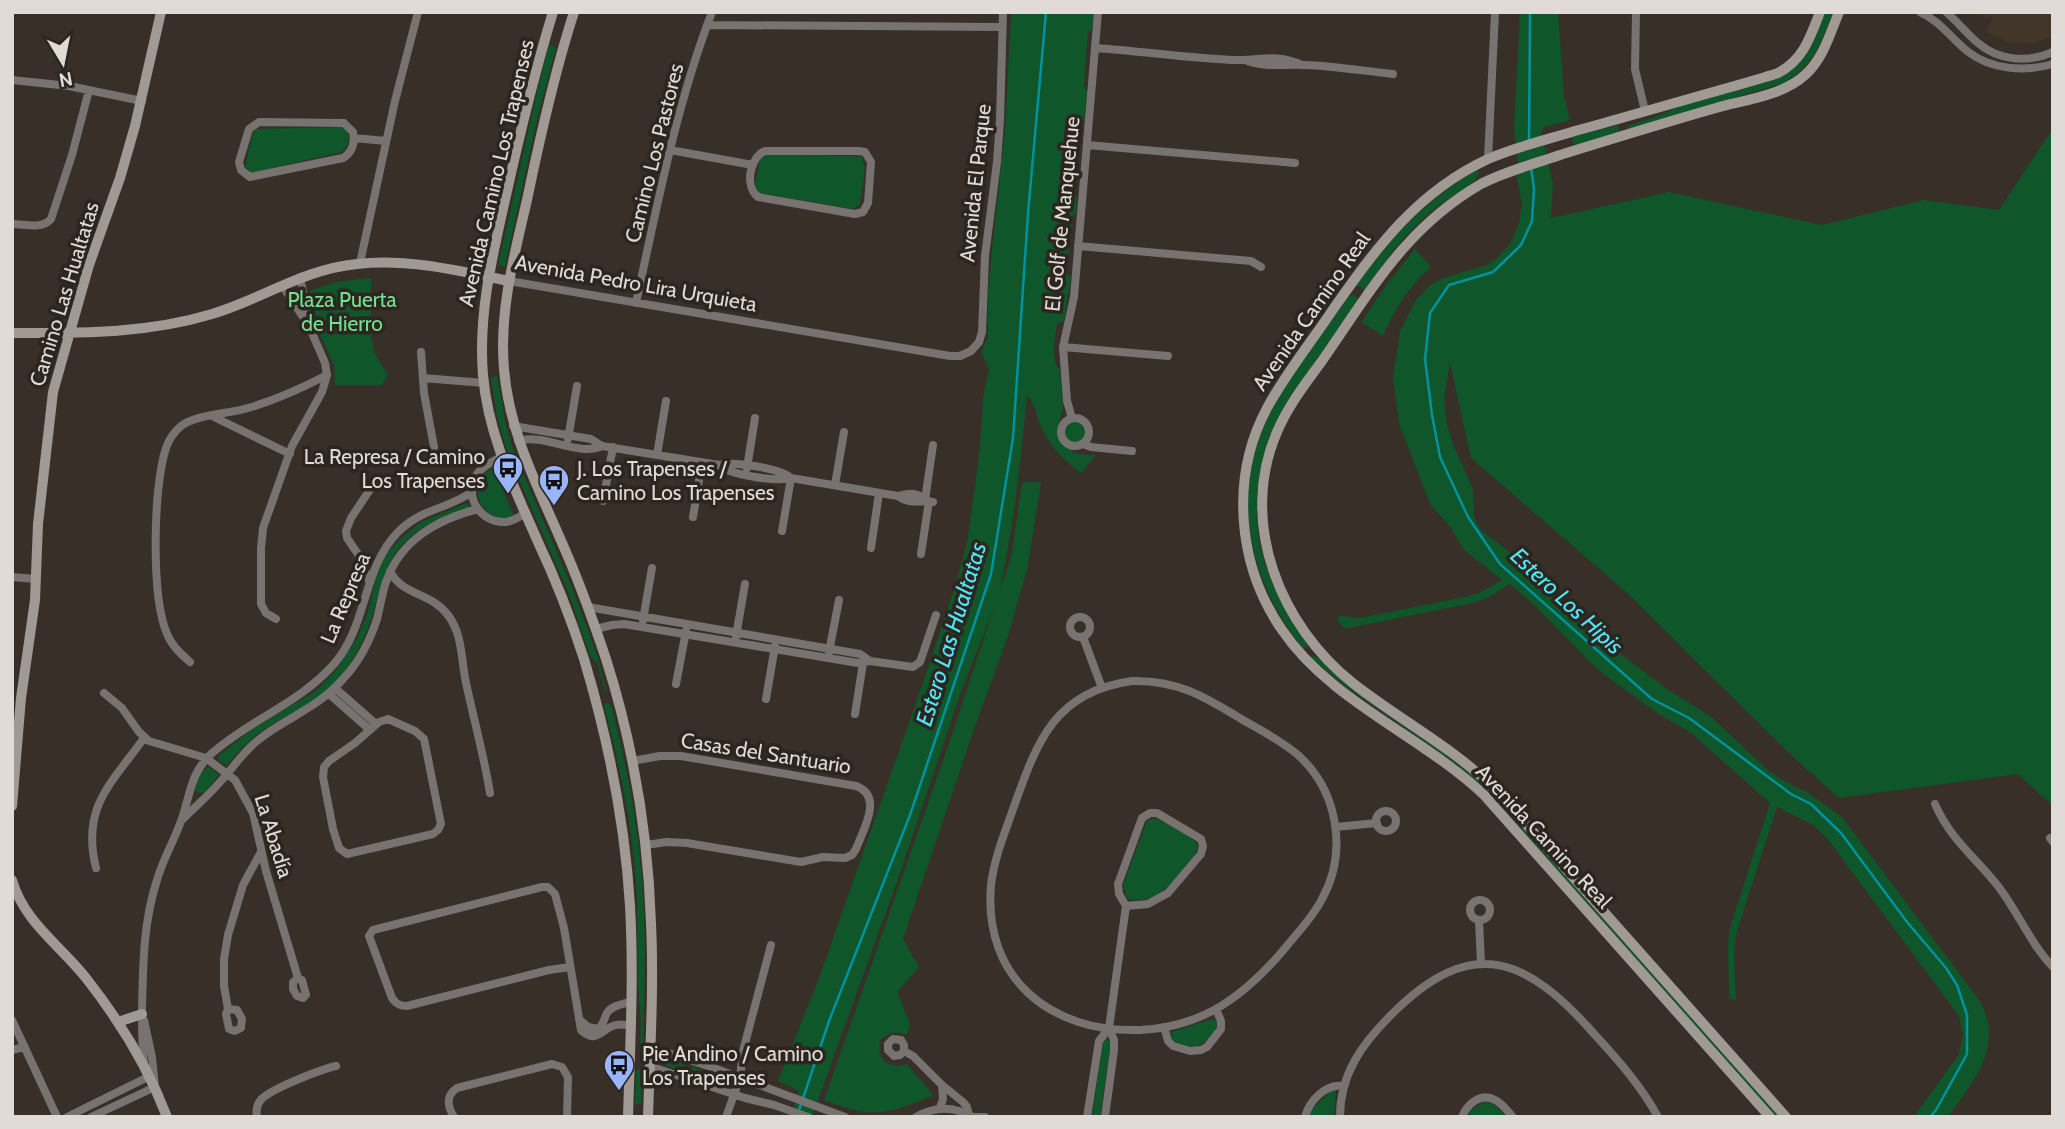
<svg xmlns="http://www.w3.org/2000/svg" width="2065" height="1129" font-family="Cabin,sans-serif">
<style>
.education{fill:#413627}
.green{fill:#0f562a}
.lines{fill:none;stroke-linecap:round;stroke-linejoin:round}
.stream{stroke:#00939f;stroke-width:2.5}
.street{stroke:#787370;stroke-width:8}
.secondary{stroke:#a09994;stroke-width:10}
.labels{text-anchor:middle;dominant-baseline:central;stroke-width:7;stroke-linejoin:round;paint-order:stroke}
.street-label{font-size:21px;fill:#e0dbd6;stroke:#2d251f}
.park-label{font-size:21px;fill:#6ee490;stroke:#2d251f}
.poi-label{font-size:21px;fill:#e0dbd6;stroke:#2d251f;text-anchor:start}
.water-label{font-size:23px;font-style:italic;fill:#4ee8f8;stroke:#2d251f}
</style>
<rect width="100%" height="100%" fill="#372f28"/>
<path class="education" d="M1977 12H2053V37L2035 43 2008 42 1986 32 1993 17H1985Z"/>
<path class="green" d="M1011 12H1094L1092 29 1088 33 1084 86 1087 91 1084 121 1080 123 1079 132 1074 192 1077 196 1076 214 1072 216 1071 235 1068 238 1069 247 1066 273 1071 277 1064 321 1057 324C1055 338 1050 358 1060 370L1063 407 1057 432 1060 442 1077 454 1096 455 1081 473C1066 461 1052 449 1043 431 1037 419 1036 405 1027 395 1021 460 1014 525 1000 588L1011 558 1022 482H1041L1028 566 1008 636 974 729 903 939 919 967 897 992 910 1024 907 1035C895 1031 890 1032 880 1040 877 1061 888 1069 907 1064L934 1096C925 1098 917 1102 909 1105 876 1118 855 1112 824 1100L955 726 994 607 960 695 897 882 812 1117H790L799 1091 778 1081 819 978 927 671 955 587 968 538 980 447 983 397 989 369 981 352 988 336V291L993 240 1005 130Z
M1520 12H1558L1564 96 1570 120 1544 127 1541 131 1553 184 1551 218 1669 192 1822 225 1924 200 1999 210 2053 128V806L2018 774 1839 798 1791 755 1626 592 1471 458 1450 363 1444 398 1447 425 1454 447 1473 489 1474 517 1481 530 1538 574 1608 644 1622 655 1670 691 1710 716 1769 771 1788 783 1807 792 1842 817 1979 1000C2006 1045 1973 1082 1948 1117H1914L1959 1054 1963 1034 1959 1016 1826 837 1813 825 1777 807 1736 934 1734 959 1736 1000 1729 999 1728 949 1729 931 1770 803 1691 733 1654 711 1605 675 1590 662 1534 605 1510 584 1491 596 1473 603 1349 628H1343L1337 619 1339 616 1360 618 1465 597 1479 593 1502 580 1464 550 1449 525 1430 504 1399 423 1393 378 1400 331 1416 300 1430 285 1443 278 1487 265 1496 259 1510 244 1519 224 1522 203 1517 179 1518 162 1514 129Z
M1825 12H1833C1821 44 1814 65 1784 83L1629 129 1628 128V126L1655 117 1678 107 1779 78C1810 59 1813 44 1825 12Z
M549 44 556 48 537 120 505 267 498 265 537 92Z
M1618 125 1619 132 1574 146 1572 137Z
M343 127 347 129C350 137 349 148 341 152L256 172H251L245 167 253 132 257 129Z
M767 155 861 156 865 168 860 204 854 209 759 193 755 186 760 158Z
M1479 170C1478 185 1455 194 1444 202 1411 226 1386 258 1364 292L1361 287 1356 286C1383 248 1412 214 1451 187 1459 181 1469 174 1479 170Z
M1415 249 1431 267C1407 289 1396 307 1383 336L1361 322 1387 284Z
M371 278V336L375 354 388 375 382 385H335L334 366 320 334 309 291 336 282Z
M1353 295 1357 297V301C1341 325 1324 348 1308 372 1300 384 1290 395 1283 408 1257 456 1248 516 1267 569 1276 596 1292 620 1308 644V647L1303 648C1250 584 1229 494 1268 417 1290 374 1322 335 1349 296Z
M497 376 506 426 514 452 573 590 598 658 607 692 605 691 597 663 590 656 569 594 508 454 497 417 491 377Z
M1064 432a11 11 0 1 1 22 0a11 11 0 1 1-22 0Z
M493 468 514 515C484 530 461 483 493 468Z
M467 503 470 506 469 509C450 515 431 521 415 533 381 559 382 592 368 628 361 646 351 664 338 679 315 705 281 716 254 737 244 745 236 754 228 764L225 765 219 761V755L257 726 316 691 337 669 357 638 367 615 375 581 381 564 389 551 399 540 421 522Z
M1313 656 1319 657 1450 756 1487 788 1780 1117H1776L1491 795 1455 763 1345 686 1310 657Z
M605 703 611 705C629 774 642 844 644 915 646 961 644 1008 643 1054 638 1040 642 1026 640 1012 636 975 638 937 637 900 634 834 621 769 604 706Z
M209 767 218 774V776L205 792 199 793 195 791C195 782 201 770 209 767Z
M1154 818C1168 823 1191 834 1198 846L1196 853C1180 873 1158 909 1127 898L1123 885 1147 821Z
M1212 1019 1217 1021C1217 1028 1215 1032 1210 1037 1199 1050 1187 1048 1172 1041L1171 1032Z
M1107 1038 1111 1043 1100 1117H1092L1103 1040Z
M660 1056 731 1080 733 1082 732 1086 729 1087 658 1063 657 1057Z
M640 1068H643L641 1104H635L636 1071Z
M1333 1089 1336 1090 1334 1117H1308L1311 1110Z
M1487 1101 1496 1106 1506 1117H1467L1471 1109Z"/>
<g class="lines">
<path class="stream" d="M1529 143 1530 12
M1531 167 1534 189 1532 221 1521 245 1493 272 1449 285 1430 313 1425 359 1432 415 1440 457 1468 517 1500 564 1652 699 1689 718 1791 794 1811 804 1841 833 1907 922 1946 968 1957 985 1967 1015V1054L1936 1110 1930 1117
M799 1110 829 1021 910 815 991 574 1013 438 1028 213 1046 12"/>
<path class="street" d="M1636 12 1635 69 1645 111
M1920 12C1940 21 1951 38 1967 51 1991 70 2024 72 2053 64
M1946 12C1958 22 1967 34 1978 43 1999 61 2028 63 2053 52
M707 25 1002 27
M1095 48C1141 51 1186 58 1232 60 1257 61 1276 53 1302 65
M1245 60C1265 68 1284 64 1305 65 1334 66 1364 71 1393 74
M12 80 69 86 142 101
M259 122 344 123 353 132C355 143 353 152 343 158L250 177 241 170 239 162 249 129Z
M354 138 386 141
M1087 145 1295 163
M670 150 753 165
M765 151H858L865 152 871 162 868 203 863 212 855 214 758 197C744 186 750 157 765 151Z
M1488 159 1495 12
M12 224C25 224 41 230 51 219L72 155 89 90
M1078 246 1251 261 1261 267
M360 263 395 101 418 12
M300 277 309 323
M509 281 950 356H960L971 351 979 342 982 332 985 256 997 162 1000 120 1003 12
M636 303C657 206 676 106 712 12
M1063 347 1168 356
M421 352 424 393 434 447
M423 378 484 383
M214 417 290 454
M1061 432a14 14 0 1 1 28 0a14 14 0 1 1-28 0Z
M1072 418 1067 401 1063 347 1074 297 1098 12
M513 426 591 439 602 446 719 465C733 461 780 468 791 478
M568 439 577 386
M518 441C544 433 578 457 602 446
M1083 444 1091 447 1132 451
M657 455 666 401
M501 457C492 462 481 467 475 477 464 498 482 524 506 522 513 521 519 517 526 513
M719 465C730 475 777 482 791 478L898 496C910 505 920 500 933 502
M747 468 755 418
M835 485 844 432
M898 496C907 493 918 492 925 500
M925 500 933 445
M603 501 613 447
M693 517 702 462
M782 531 791 478
M871 548 879 493
M921 554 929 501
M390 571C402 596 431 592 448 615 463 635 461 660 466 683 474 720 484 756 490 793
M12 577 36 579
M369 581 362 560 347 538 346 531 351 518 377 479
M588 607 860 654 870 661
M1070 627a10 10 0 1 1 20 0a10 10 0 1 1-20 0Z
M276 619 266 613 261 604V548L263 528 292 446 322 392 327 375 325 363 309 326 282 285
M643 620 652 568
M596 629 612 625 624 624 858 663 870 661 913 667 920 662 936 615
M736 636 745 584
M1083 637 1102 688
M829 652 839 600
M190 662C181 654 172 646 167 634 151 596 153 487 166 448 169 439 174 432 181 426 196 414 229 414 248 408 276 400 302 388 327 375
M1132 681C1178 680 1205 697 1243 720 1262 731 1282 741 1298 755 1338 791 1348 852 1322 899 1313 917 1298 932 1286 947 1246 995 1204 1027 1140 1030 1050 1033 983 978 991 885 994 859 1004 835 1012 812 1036 745 1052 692 1132 681Z
M676 684 686 631
M335 688 376 724
M104 693 122 708 139 732 149 741 206 758 235 780 253 813 266 871 298 978 302 980 306 995 303 998 297 996 293 989V982L298 978
M329 694 370 730
M766 699 775 646
M855 714 863 663
M388 719 415 731 424 739 441 824 438 830 433 834 347 854 339 848 333 829 323 777 324 767 329 761 355 743 379 722Z
M632 761 660 756H681L856 786C884 796 863 830 856 849L852 855 845 858 823 857 801 862 687 843 666 842 646 845
M1935 804C1950 839 1975 857 1998 886 2018 912 2030 943 2053 967
M1376 821a10 10 0 1 1 20 0a10 10 0 1 1-20 0Z
M183 819C196 806 209 795 221 781 233 768 242 753 257 741 286 717 316 710 343 679 359 662 370 641 377 619 380 607 382 594 386 582 400 541 437 519 478 509
M1336 827 1377 823
M2050 838 2053 842
M96 868C81 807 111 784 144 738
M1470 910a10 10 0 1 1 20 0a10 10 0 1 1-20 0Z
M1479 920 1481 964
M570 967 549 970 407 1006C400 1006 396 1004 392 998L369 936 373 930 542 887H548L555 894 564 928 581 1030C601 1049 604 1017 630 1026
M228 1009 237 1010 242 1019 241 1028 235 1031 229 1029 226 1014 228 1009 224 986V959L228 935 243 885 261 852
M579 1019 588 1027 598 1029C605 1023 603 1020 607 1013 612 1005 623 1004 630 1002
M12 1020 57 1117
M1164 1027 1168 1041 1173 1046 1190 1051 1201 1050 1207 1047 1221 1029V1021L1216 1009
M1109 1028 1126 906 1119 894 1118 884 1142 818 1150 813H1157L1201 839 1203 846 1201 854 1168 893 1148 904 1126 906
M650 1047 714 1068 845 1117
M12 1050 24 1047
M904 1051 900 1055 894 1056 888 1050V1044L893 1039 901 1040 904 1045V1051L913 1056 942 1085 963 1102 967 1107 969 1115
M144 1064C142 1046 142 1029 142 1011 143 966 143 923 157 880 163 859 174 841 181 821 190 797 190 773 211 754 249 720 300 703 334 664 368 625 362 569 398 532 422 508 448 509 472 492
M649 1066 745 1098 774 1105 808 1117
M940 1108 943 1099 942 1085
M67 1117 150 1076
M91 1117 155 1087 152 1057 144 1020
M257 1117C256 1111 256 1106 260 1101 267 1090 322 1069 336 1066
M454 1117C447 1106 446 1095 457 1088L552 1064 562 1067 568 1077 567 1117
M726 1117 740 1078 743 1051 771 945
M916 1117C935 1106 954 1106 973 1117
M974 1117H985
M1087 1117 1099 1041 1109 1028
M1105 1117 1114 1050V1040L1109 1028
M1305 1117C1309 1101 1326 1083 1343 1086
M1340 1117C1340 1074 1362 1044 1391 1015 1472 933 1527 957 1596 1036 1619 1061 1641 1086 1658 1117
M1462 1117C1467 1104 1481 1092 1495 1100 1502 1103 1507 1111 1513 1117"/>
<path class="secondary" d="M553 12C534 74 519 137 505 200 492 258 478 315 483 375 488 435 514 487 538 542 556 580 571 619 584 659 608 739 625 822 630 906 634 976 630 1047 628 1117
M574 12C554 74 540 137 527 200 514 256 499 312 504 369 509 430 535 481 559 536 577 576 592 617 606 659 633 744 648 833 651 923 654 987 650 1052 648 1117
M12 333C80 333 146 334 212 314 262 299 304 269 357 264 407 258 460 271 509 281
M12 806 21 698 35 600 38 524 53 392 89 265 120 178 135 126 161 12
M12 880C24 922 60 945 86 978 119 1020 148 1067 167 1117
M118 1022 142 1014
M1770 1117 1484 795C1422 736 1330 701 1282 630 1237 565 1230 477 1267 408 1286 373 1312 341 1334 308 1377 247 1417 192 1488 159 1515 147 1546 140 1575 131 1619 119 1663 106 1706 94 1730 87 1754 81 1778 73 1803 60 1810 38 1820 12
M1786 1117 1494 788C1452 747 1400 720 1354 684 1280 626 1238 522 1277 432 1288 406 1305 384 1322 361 1370 292 1405 228 1481 184 1506 171 1534 164 1560 155 1612 139 1663 123 1716 108 1744 100 1782 96 1805 75 1823 59 1830 34 1839 12"/>
</g>
<defs>
<g id="bus-pin" transform="scale(1.575)"><path d="M0 17L-7.5 6A9.5 9.5 0 1 1 7.5 6Z" fill="#99b5fd" stroke="#2d251f"/><path d="M-5-6H5V4H4V6H2V4H-2V6H-4V4H-5ZM-3.5-4V0h7V-4ZM-3.5 1.2v1.5H-2V1.2ZM2 1.2v1.5H3.5V1.2Z" fill="#111"/></g>
</defs>
<g fill-rule="evenodd">
<use href="#bus-pin" x="508" y="468"/>
<use href="#bus-pin" x="554" y="480"/>
<use href="#bus-pin" x="619" y="1065"/>
</g>
<g class="labels">
<g class="street-label">
<text transform="translate(654 153) rotate(-76)">Camino Los Pastores</text>
<text transform="translate(496 173) rotate(-77)">Avenida Camino Los Trapenses</text>
<text transform="translate(975 183) rotate(-84)">Avenida El Parque</text>
<text transform="translate(1062 214) rotate(-84)">El Golf de Manquehue</text>
<text transform="translate(636 283) rotate(10)">Avenida Pedro Lira Urquieta</text>
<text transform="translate(64 294) rotate(-73)">Camino Las Hualtatas</text>
<text transform="translate(1311 311) rotate(-55)">Avenida Camino Real</text>
<text transform="translate(345 598) rotate(-67)">La Represa</text>
<text transform="translate(766 753) rotate(9)">Casas del Santuario</text>
<text transform="translate(274 836) rotate(73)">La Abadía</text>
<text transform="translate(1544 836) rotate(47)">Avenida Camino Real</text>
</g>
<g class="park-label">
<text x="342" y="299">Plaza Puerta<tspan x="342" dy="24">de Hierro</tspan></text>
</g>
<g class="poi-label">
<text x="485" y="456" text-anchor="end">La Represa / Camino<tspan x="485" dy="24">Los Trapenses</tspan></text>
<text x="577" y="468">J. Los Trapenses /<tspan x="577" dy="24">Camino Los Trapenses</tspan></text>
<text x="642" y="1053">Pie Andino / Camino<tspan x="642" dy="24">Los Trapenses</tspan></text>
</g>
<g class="water-label">
<text transform="translate(1567 601) rotate(43)">Estero Los Hipis</text>
<text transform="translate(951 634) rotate(-73)">Estero Las Hualtatas</text>
</g>
</g>
<rect width="2065" height="1129" fill="none" stroke="#e0dbd6" stroke-width="28"/>
<g transform="translate(63 63) rotate(170)" stroke="#2d251f" stroke-width="5" paint-order="stroke">
<path d="M0-5L12 26L0 18L-12 26Z" fill="#e0dbd6"/>
<text y="-10" font-size="19" font-weight="bold" text-anchor="middle" fill="#e0dbd6">N</text>
</g>
</svg>
